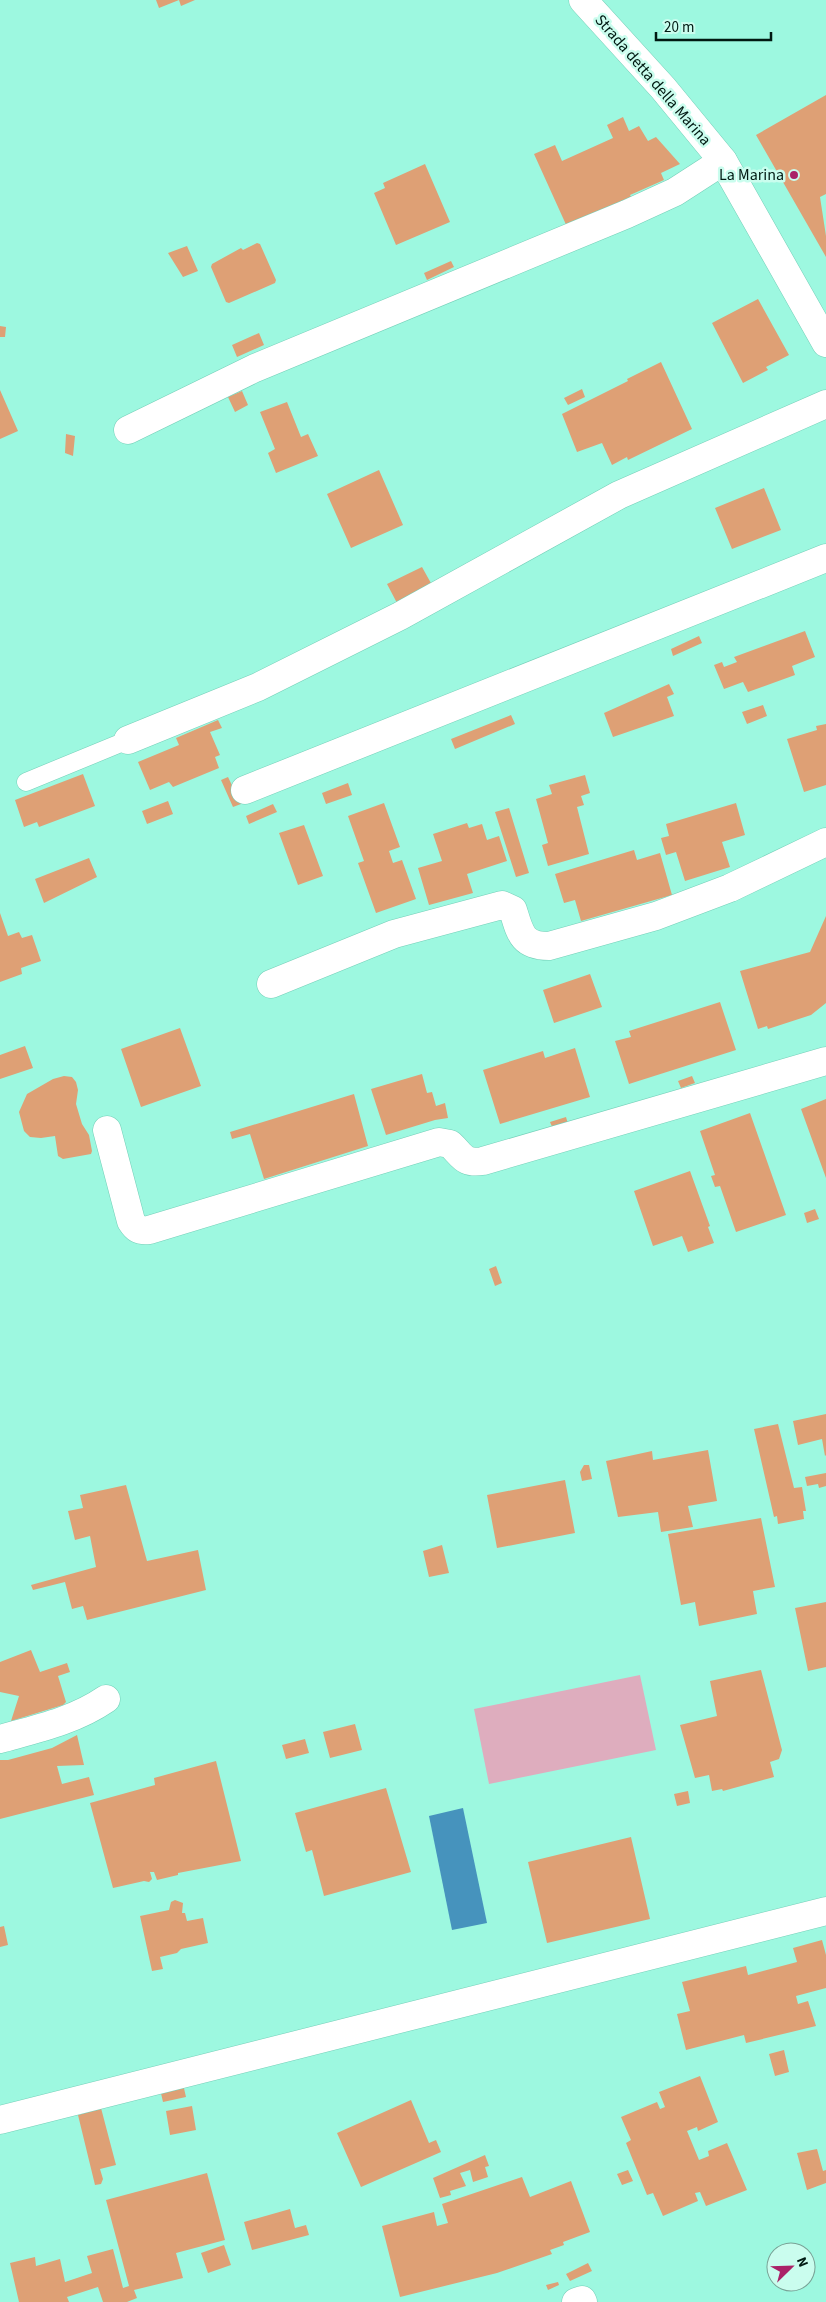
<svg xmlns="http://www.w3.org/2000/svg" width="826" height="2302" font-family="'Source Sans 3',sans-serif">
<style>
.green{fill:#deadbe}
.water{fill:#4693bd}
.building{fill:#dea075}
.lines{fill:none;stroke-linecap:round;stroke-linejoin:round}
.service-casing{stroke:#74cfb8;stroke-width:19}
.minor-casing{stroke:#74cfb8;stroke-width:29}
.tertiary-casing{stroke:#74cfb8;stroke-width:29}
.service{stroke:#fff;stroke-width:18}
.minor{stroke:#fff;stroke-width:28}
.tertiary{stroke:#fff;stroke-width:28}
.poi-dot{fill:#aa2267;stroke:#cafdee;stroke-width:2}
.labels{text-anchor:middle;dominant-baseline:central;stroke-width:5;stroke-linejoin:round;paint-order:stroke}
.street-label{font-size:16px;fill:#001912;stroke:#cafdee}
.poi-label{font-size:16px;fill:#001912;stroke:#cafdee;text-anchor:end}
</style>
<rect width="100%" height="100%" fill="#9df8e0"/>
<path class="green" d="M640 1675 656 1750 489 1784 474 1709Z"/>
<path class="water" d="M463 1808 487 1923 452 1930 429 1816Z"/>
<path class="building" d="M156 0H179L159 8Z
M179 0H195L181 6Z
M826 95V194L820 197 826 236V257L756 135Z
M623 117 629 131 639 126 648 141 656 137 680 164 661 173 664 180 630 195 633 200 568 229 534 154 555 145 562 161 613 138 607 125Z
M425 164 450 222 396 245 374 193 385 188 383 183Z
M257 243 260 244 276 280 275 283 229 303 226 302 211 267 212 264 241 248 243 250Z
M187 246 198 271 183 277 168 253Z
M451 261 454 267 427 280 424 273Z
M758 299 789 355 766 367 768 370 743 383 712 323Z
M0 326 6 327 5 337H0Z
M259 333 264 345 237 357 232 345Z
M661 362 692 429 628 460 627 457 612 465 602 443 577 452 562 414 628 381 627 379Z
M582 389 585 397 568 405 564 398Z
M0 390 18 431 0 439Z
M242 391 248 405 235 412 228 397Z
M287 402 301 437 308 434 318 456 276 473 268 453 275 449 260 412Z
M66 434 75 436 73 456 65 453Z
M379 470 403 525 351 548 327 494Z
M764 488 781 530 732 549 715 508Z
M422 567 432 585 397 603 387 584Z
M805 631 815 657 792 666 795 675 748 692 743 682 724 689 714 665 722 662 724 667 737 662 734 657Z
M699 636 702 643 673 656 671 649Z
M669 684 674 694 667 697 674 716 613 737 604 713Z
M763 705 767 716 747 724 742 712Z
M511 715 515 724 455 749 451 739Z
M218 720 222 728 210 732 220 755 215 757 219 768 173 787 169 782 150 790 138 762 179 745 176 738Z
M826 724V785L804 792 787 739 817 730 816 726Z
M83 774 95 806 39 827 37 822 24 827 15 800Z
M585 775 590 793 581 796 584 805 577 807 589 854 548 866 542 845 548 843 536 799 552 794 549 785Z
M228 777 241 804 233 807 221 780Z
M348 783 352 795 326 804 322 793Z
M168 801 173 814 147 824 142 811Z
M384 803 400 847 389 851 393 863 402 860 416 899 376 913 358 863 364 861 348 816Z
M736 803 745 835 722 842 730 867 685 881 676 852 666 855 661 838 669 836 666 824Z
M273 804 277 812 249 824 246 816Z
M509 808 529 873 516 877 495 812Z
M467 823 469 828 482 824 487 840 499 836 507 861 467 874 473 893 429 905 418 868 442 861 433 834Z
M304 825 323 876 298 885 279 833Z
M634 850 637 860 660 853 672 895 581 921 575 900 564 903 555 874Z
M89 858 97 877 44 903 35 879Z
M0 913 8 936 19 932 22 938 32 935 41 961 21 968 22 974 0 982Z
M826 916V1003L811 1015 768 1029 767 1026 758 1029 740 971 810 952Z
M590 974 602 1007 554 1023 543 990Z
M720 1002 736 1050 629 1084 615 1041 631 1037 629 1031Z
M180 1028 201 1086 141 1107 121 1049Z
M25 1046 33 1068 0 1079V1055Z
M575 1048 590 1097 500 1124 483 1070 543 1051 545 1058Z
M422 1074 427 1093 432 1092 436 1106 445 1103 448 1118 435 1120 386 1135 371 1089Z
M64 1076 72 1077 76 1082 78 1090 76 1104 82 1124 89 1135 92 1151 91 1154 63 1159 58 1156 55 1136 41 1138 30 1137 24 1131 19 1112 27 1094 53 1079Z
M692 1076 695 1083 681 1088 678 1081Z
M354 1094 368 1146 264 1179 250 1134 232 1139 230 1132Z
M826 1099V1178L801 1109Z
M750 1113 786 1215 736 1232 720 1186 715 1187 711 1176 715 1175 700 1131Z
M566 1117 568 1124 553 1129 550 1122Z
M690 1171 710 1226 708 1227 714 1243 688 1252 682 1236 653 1246 634 1191Z
M815 1209 819 1219 807 1223 804 1213Z
M496 1266 502 1283 495 1286 489 1269Z
M826 1414V1455L825 1456 822 1439 798 1445 793 1421Z
M778 1424 794 1488 802 1487 806 1511H803L804 1519 778 1524 777 1516 774 1517 754 1429Z
M708 1450 717 1501 688 1506 693 1527 661 1532 658 1512 618 1517 606 1461 652 1451 653 1460Z
M584 1465H589L592 1479 582 1481 580 1472Z
M826 1473V1486L819 1488 818 1484 807 1486 805 1477Z
M565 1480 575 1533 497 1548 487 1495Z
M126 1485 147 1561 198 1550 206 1590 87 1620 83 1606 72 1609 65 1582 33 1590 31 1585 96 1567 90 1536 75 1540 68 1511 83 1508 80 1495Z
M761 1518 775 1587 753 1591 757 1614 699 1626 695 1602 681 1605 668 1534Z
M442 1545 449 1573 429 1577 423 1551Z
M826 1602V1667L808 1671 795 1608Z
M31 1650 40 1672 67 1663 70 1672 58 1676 66 1702 63 1705 11 1721 19 1696 0 1692V1662Z
M761 1670 782 1750 779 1759 770 1762 774 1777 723 1791 722 1789 712 1791 709 1775 695 1778 680 1725 717 1716 710 1681Z
M355 1724 362 1750 330 1758 323 1732Z
M77 1735 84 1765 57 1766 62 1784 89 1777 94 1795 0 1819V1760H8L52 1748Z
M305 1739 309 1753 286 1759 282 1745Z
M216 1761 241 1861 178 1873V1875L157 1880 154 1872H150L152 1879 149 1882 144 1881 113 1888 90 1803 155 1785 154 1778Z
M386 1788 411 1872 324 1896 312 1850 306 1852 295 1813Z
M688 1791 690 1803 677 1806 674 1794Z
M631 1837 650 1919 547 1943 528 1862Z
M175 1900 183 1903 182 1913H185L187 1921 203 1918 208 1943 181 1949 177 1953 160 1957 163 1969 152 1971 140 1916 169 1910 171 1902Z
M4 1926 8 1945 0 1947V1927Z
M822 1940 826 1955V1988L796 1996 798 2004 808 2001 816 2026 746 2043 744 2035 686 2050 677 2014 690 2011 682 1982 746 1966 748 1975 797 1962 793 1948Z
M784 2050 789 2072 775 2076 769 2054Z
M700 2076 718 2122 698 2131 697 2127 687 2131 699 2160 709 2156 708 2151 727 2143 747 2190 706 2206 700 2192 695 2193 698 2201 663 2216 653 2193 647 2195 626 2143 631 2140 621 2117 657 2102 660 2109 665 2107 659 2092Z
M183 2084 186 2097 163 2102 160 2089Z
M411 2100 429 2143 436 2140 441 2152 361 2187 337 2133Z
M192 2106 196 2130 170 2135 166 2111Z
M101 2108 116 2165 100 2169 103 2179 101 2184 95 2185 78 2115Z
M817 2149 823 2171 826 2170V2183L807 2190 797 2153Z
M485 2155 489 2166 485 2167 488 2177 473 2182 470 2170 460 2173 466 2186 450 2191 451 2195 440 2198 433 2178Z
M628 2170 633 2181 622 2185 617 2174Z
M207 2173 225 2240 176 2253 183 2278 134 2290 137 2298 127 2302H103L98 2287 67 2297 69 2302H19L10 2263 35 2257 36 2266 60 2259 65 2282 92 2273 87 2256 113 2249 123 2288 129 2286 106 2200Z
M522 2177 530 2197 571 2181 590 2232 563 2242 564 2245 550 2250 552 2254 497 2273 400 2297 382 2226 434 2212 437 2226 448 2223 442 2204Z
M290 2209 295 2228 306 2225 309 2235 252 2250 244 2222Z
M224 2245 231 2265 208 2273 201 2253Z
M588 2263 592 2271 570 2281 566 2274Z
M558 2282 559 2285 548 2290 546 2285Z"/>
<g class="lines">
<g class="service-casing">
<path id="service" d="M26 782 128 740"/>
</g>
<g class="minor-casing">
<path id="minor" d="M128 430 255 368 627 214 675 192 723 161
M128 740 258 687 400 616 619 495 826 404
M245 790 826 558
M271 984 394 934 502 905 513 910C520 933 522 946 549 946L656 916 730 888 826 842
M107 1130 131 1221C136 1229 139 1231 149 1230L439 1142 450 1144C463 1156 463 1164 483 1161L826 1061
M0 1739C36 1729 74 1721 106 1699
M0 2120 826 1911
M576 2302 582 2300 583 2302"/>
</g>
<g class="tertiary-casing">
<path id="tertiary" d="M583 0 663 88 723 161 826 343"/>
</g>
<use href="#service" class="service"/>
<use href="#minor" class="minor"/>
<use href="#tertiary" class="tertiary"/>
</g>
<circle class="poi-dot" cx="794" cy="175" r="5"/>
<g class="labels">
<g class="street-label">
<text transform="translate(653 80) rotate(49)">Strada detta della Marina</text>
</g>
<g class="poi-label">
<text x="784" y="175">La Marina</text>
</g>
</g>
<g transform="translate(791 2267) rotate(67)"><circle r="24" fill="#cafdee" stroke="#79a296"/>
<path d="M0-4L9 19L0 12L-9 19Z" fill="#aa2267"/>
<text y="-8" font-size="14" font-weight="bold" text-anchor="middle" fill="#001912">N</text>
</g>
<path d="M656 32v8h115v-8" fill="none" stroke="#001912" stroke-width="2.5"/>
<text x="664" y="32" font-size="15" fill="#001912" stroke="#cafdee" stroke-width="4" paint-order="stroke">20 m</text>
</svg>
